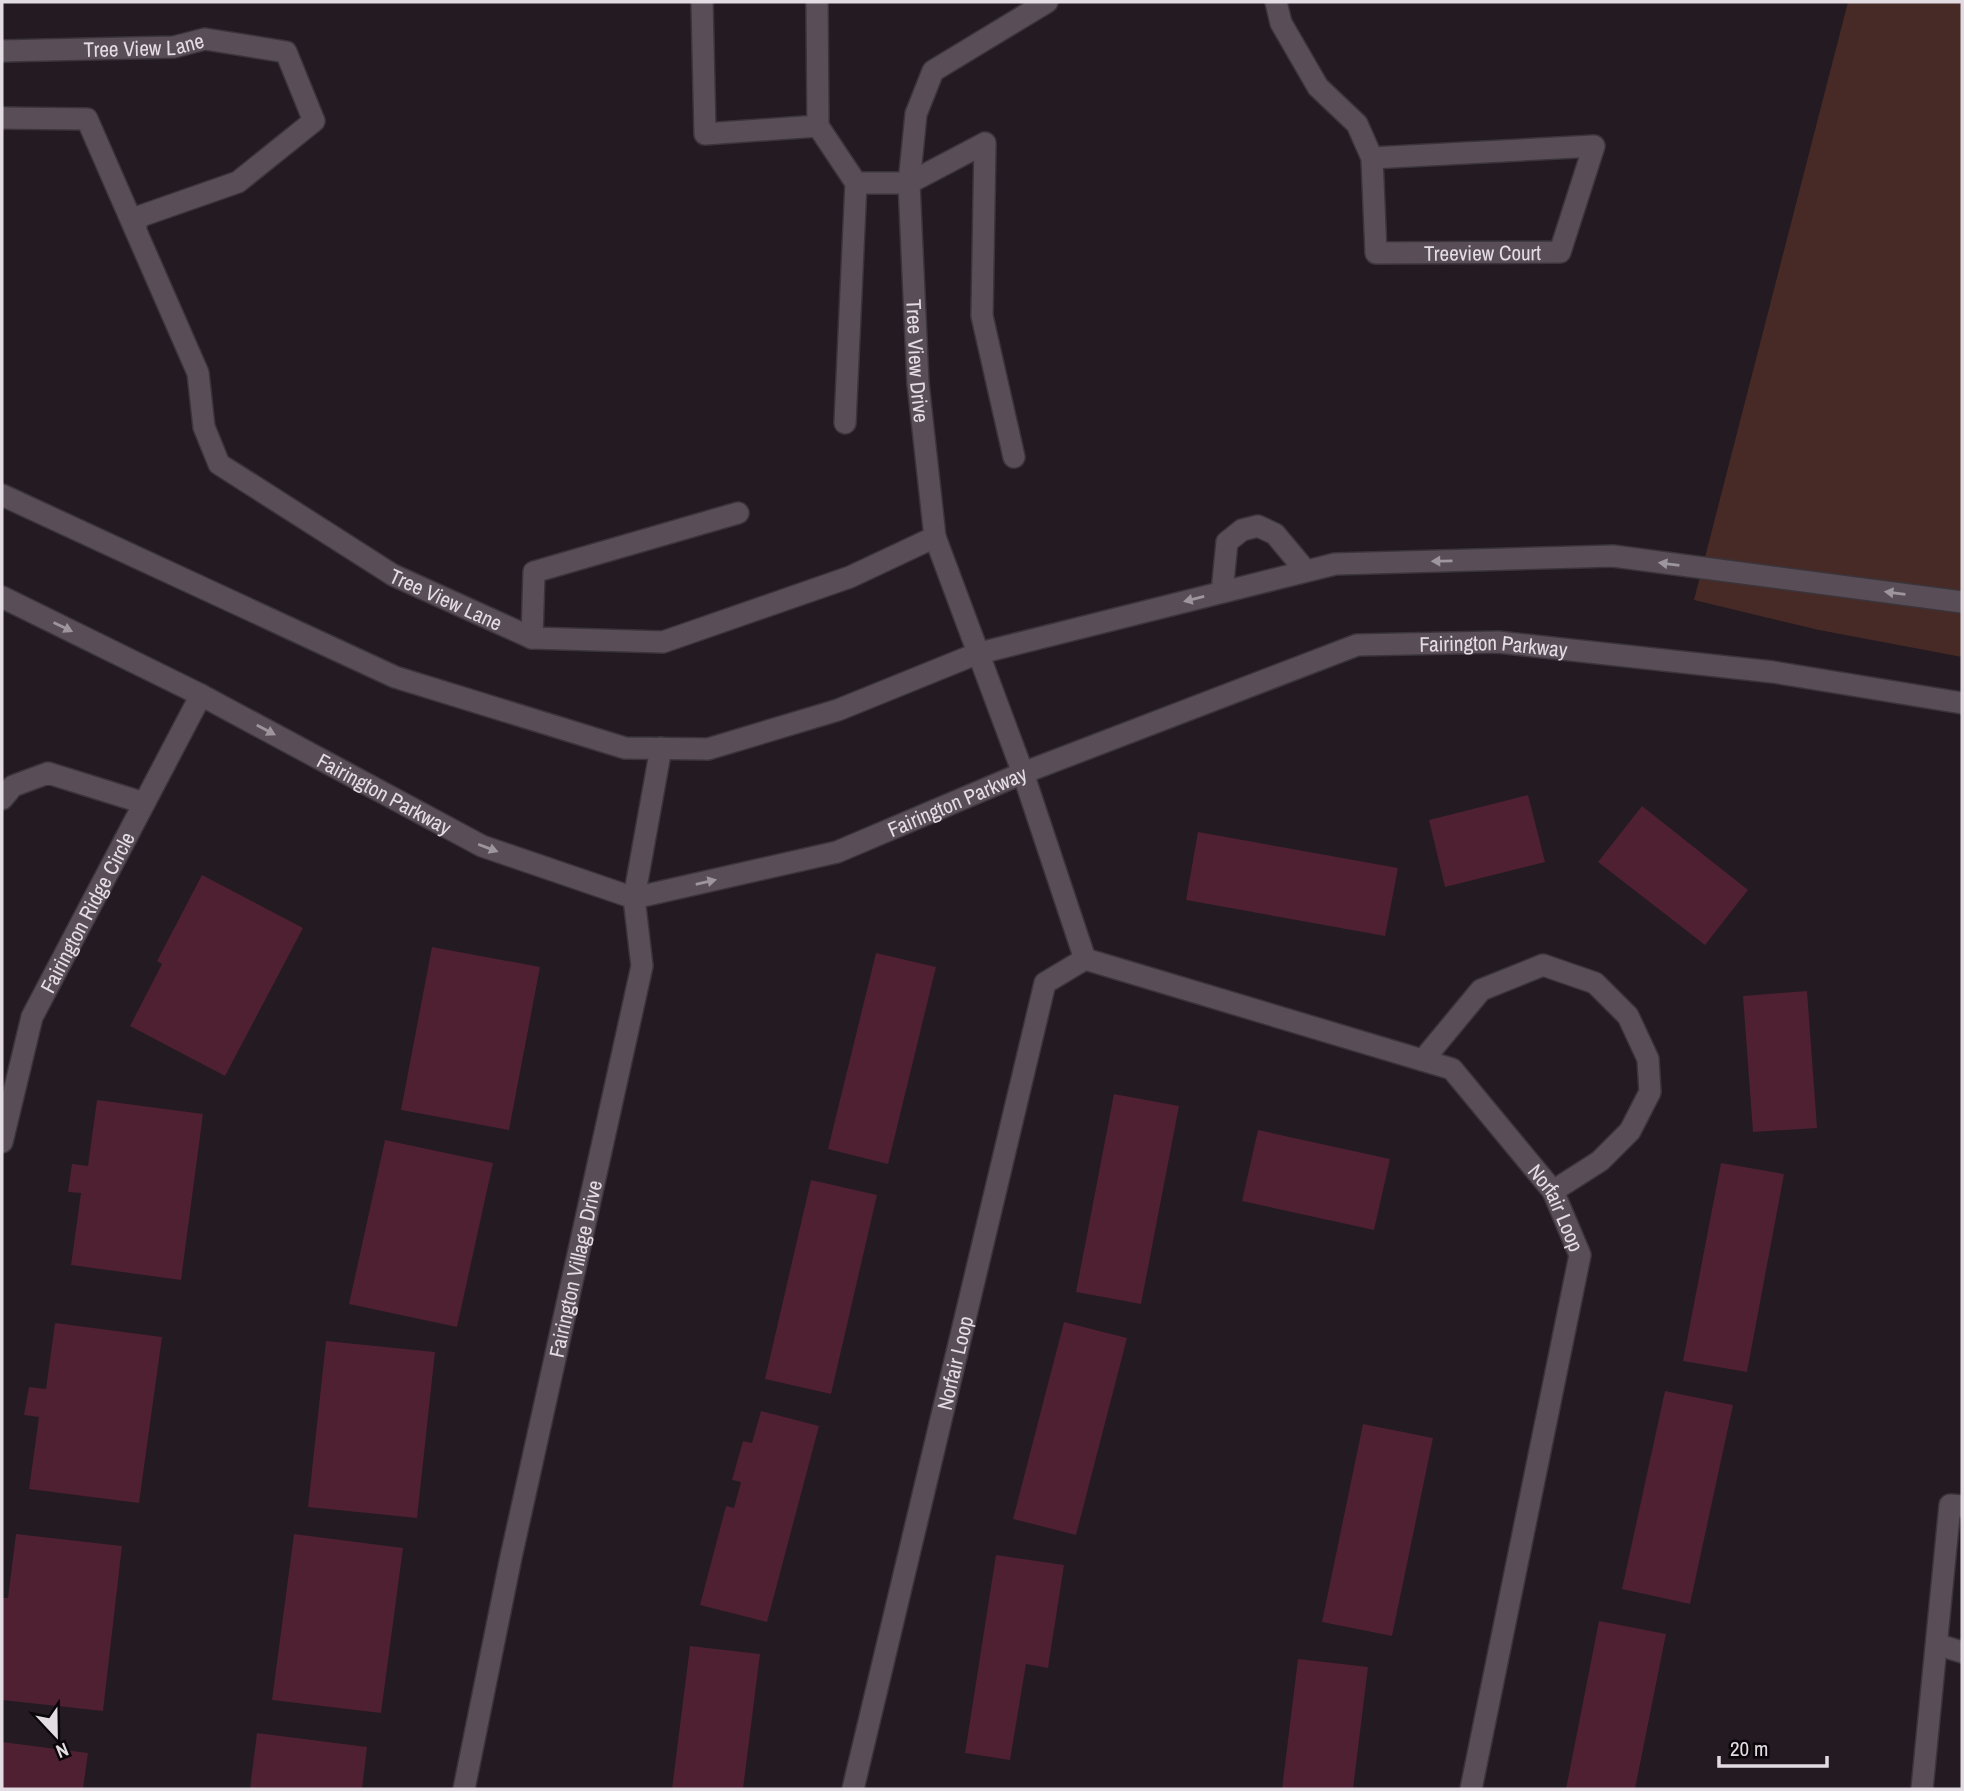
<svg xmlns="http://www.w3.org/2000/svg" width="1964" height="1791" font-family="'Archivo Narrow',sans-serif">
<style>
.green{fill:#472a26}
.building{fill:#4e2031}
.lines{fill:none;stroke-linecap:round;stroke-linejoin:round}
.lane-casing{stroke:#3b353b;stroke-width:24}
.street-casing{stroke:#3b353b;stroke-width:24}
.lane{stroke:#594e57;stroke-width:21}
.street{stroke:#594e57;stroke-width:21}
.oneway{fill:#9e969d}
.labels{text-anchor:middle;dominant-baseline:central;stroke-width:5;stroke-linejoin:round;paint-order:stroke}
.street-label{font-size:21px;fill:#e3dde3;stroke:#0a0609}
</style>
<rect width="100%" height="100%" fill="#231a22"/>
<path class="green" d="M1848 2H1962V657L1819 630 1694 600Z"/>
<path class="building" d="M1528 795 1545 862 1445 887 1429 820Z
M1642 806 1748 890 1705 945 1598 862Z
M1198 832 1398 868 1385 936 1186 900Z
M202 875 303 928 225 1076 130 1026 162 964 157 961Z
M432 947 540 967 509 1130 401 1110Z
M876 953 936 967 888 1164 828 1149Z
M1807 991 1817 1128 1753 1132 1743 996Z
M1114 1094 1179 1106 1141 1304 1076 1292Z
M97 1100 203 1114 181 1280 71 1265 81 1193 68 1192 72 1164 88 1166Z
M1258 1130 1390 1159 1374 1230 1242 1201Z
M385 1140 493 1163 457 1327 349 1304Z
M1721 1163 1784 1174 1747 1372 1683 1361Z
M811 1180 877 1195 831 1394 765 1379Z
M1064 1322 1127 1338 1076 1535 1013 1519Z
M55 1323 162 1337 139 1503 29 1489 39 1417 24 1415 29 1387 46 1389Z
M326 1341 435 1352 417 1518 308 1507Z
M1665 1391 1733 1405 1690 1604 1622 1589Z
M761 1411 819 1426 767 1622 700 1605 726 1506 734 1508 741 1482 732 1480 743 1441 752 1443Z
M1363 1424 1433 1438 1392 1636 1322 1622Z
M16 1534 122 1546 103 1711 2 1700V1598H8Z
M294 1534 403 1548 381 1713 272 1700Z
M996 1555 1064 1565 1048 1668 1026 1664 1010 1760 965 1753Z
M1599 1621 1666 1634 1635 1789H1566Z
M690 1646 760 1654 743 1789H672Z
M1298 1659 1368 1667 1353 1789H1282Z
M257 1733 367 1747 362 1789H250Z
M2 1742 88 1753 83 1789H2Z"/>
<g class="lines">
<g class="lane-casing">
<path id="lane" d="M702 2 705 134 818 126
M817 2 818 126 856 183 845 423
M856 183H909L985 143 982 316 1014 457
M1222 592 1227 542 1242 530 1258 526 1275 534 1306 571
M532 638 534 572 738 513
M2 799 13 786 48 773 144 803"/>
</g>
<g class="street-casing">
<g id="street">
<path id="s1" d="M1047 2 933 71 916 114 909 183 918 383 935 537 1023 773 1085 959"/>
<path id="s2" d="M1276 2 1281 23 1318 87 1357 124 1372 158 1376 253 1560 252 1594 146 1372 158"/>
<path id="s3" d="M2 51 174 47 205 39 286 52 314 121 238 182 138 217 135 229 87 119 2 118"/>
<path id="s4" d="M135 229 198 373 204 427 219 464 393 575 532 638 663 642 850 577 935 537"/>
<path d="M2 495 395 677 625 748 708 749 838 710 976 654 1335 564 1613 556 1962 602"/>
<path id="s5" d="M2 597 201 695 482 846 634 898 837 852 1023 773 1357 645 1498 642 1773 672 1962 703"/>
<path d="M1423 1060 1481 990 1543 965 1595 983 1628 1016 1648 1059 1650 1092 1630 1131 1600 1161 1553 1191"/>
<path id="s6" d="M2 1142 32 1017 201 695"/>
<path d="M1939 1645 1962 1652"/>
<path id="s7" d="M464 1789 511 1557 642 966 634 898 661 748"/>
<path id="s8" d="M853 1789 1045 983 1085 959 1452 1069 1553 1191 1580 1255 1471 1789"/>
<path d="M1922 1789 1950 1505 1962 1506"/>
</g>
</g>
<use href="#lane" class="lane"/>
<use href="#street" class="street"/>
</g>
<defs><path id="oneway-solid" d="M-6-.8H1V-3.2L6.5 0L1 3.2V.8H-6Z" transform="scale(1.75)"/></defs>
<g class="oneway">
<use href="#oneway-solid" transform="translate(1442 561) rotate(179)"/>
<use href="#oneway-solid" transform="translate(1669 564) rotate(-173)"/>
<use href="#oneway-solid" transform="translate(1895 593) rotate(-173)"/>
<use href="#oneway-solid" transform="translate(1194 599) rotate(166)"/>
<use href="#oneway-solid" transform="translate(63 627) rotate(26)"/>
<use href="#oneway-solid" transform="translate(266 730) rotate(28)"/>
<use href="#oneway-solid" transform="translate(488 848) rotate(21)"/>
<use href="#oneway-solid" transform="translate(706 882) rotate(-13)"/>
</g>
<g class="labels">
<g class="street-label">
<text stroke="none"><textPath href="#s3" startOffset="142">Tree View Lane</textPath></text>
<text stroke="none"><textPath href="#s2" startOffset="388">Treeview Court</textPath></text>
<text stroke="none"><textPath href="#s1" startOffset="427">Tree View Drive</textPath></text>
<text stroke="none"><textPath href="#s4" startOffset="516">Tree View Lane</textPath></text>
<text stroke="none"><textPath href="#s5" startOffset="1606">Fairington Parkway</textPath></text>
<text stroke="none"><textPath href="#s5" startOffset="430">Fairington Parkway</textPath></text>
<text stroke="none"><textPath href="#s5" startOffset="1040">Fairington Parkway</textPath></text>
<text stroke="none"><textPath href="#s6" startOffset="247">Fairington Ridge Circle</textPath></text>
<text stroke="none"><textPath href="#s8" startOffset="1433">Norfair Loop</textPath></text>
<text stroke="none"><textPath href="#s7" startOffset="532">Fairington Village Drive</textPath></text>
<text stroke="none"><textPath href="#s8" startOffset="438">Norfair Loop</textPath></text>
</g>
</g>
<rect width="1964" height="1791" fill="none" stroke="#e3dde3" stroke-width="7"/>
<g transform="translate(56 1735) rotate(158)" stroke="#0a0609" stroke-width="5" paint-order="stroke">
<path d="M0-5L12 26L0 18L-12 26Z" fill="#e3dde3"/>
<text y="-10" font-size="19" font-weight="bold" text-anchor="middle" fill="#e3dde3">N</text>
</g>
<path d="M1719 1756v10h108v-10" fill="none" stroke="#e3dde3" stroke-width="3.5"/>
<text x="1730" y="1756" font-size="21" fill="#e3dde3" stroke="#0a0609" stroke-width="5" paint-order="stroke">20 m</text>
</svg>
